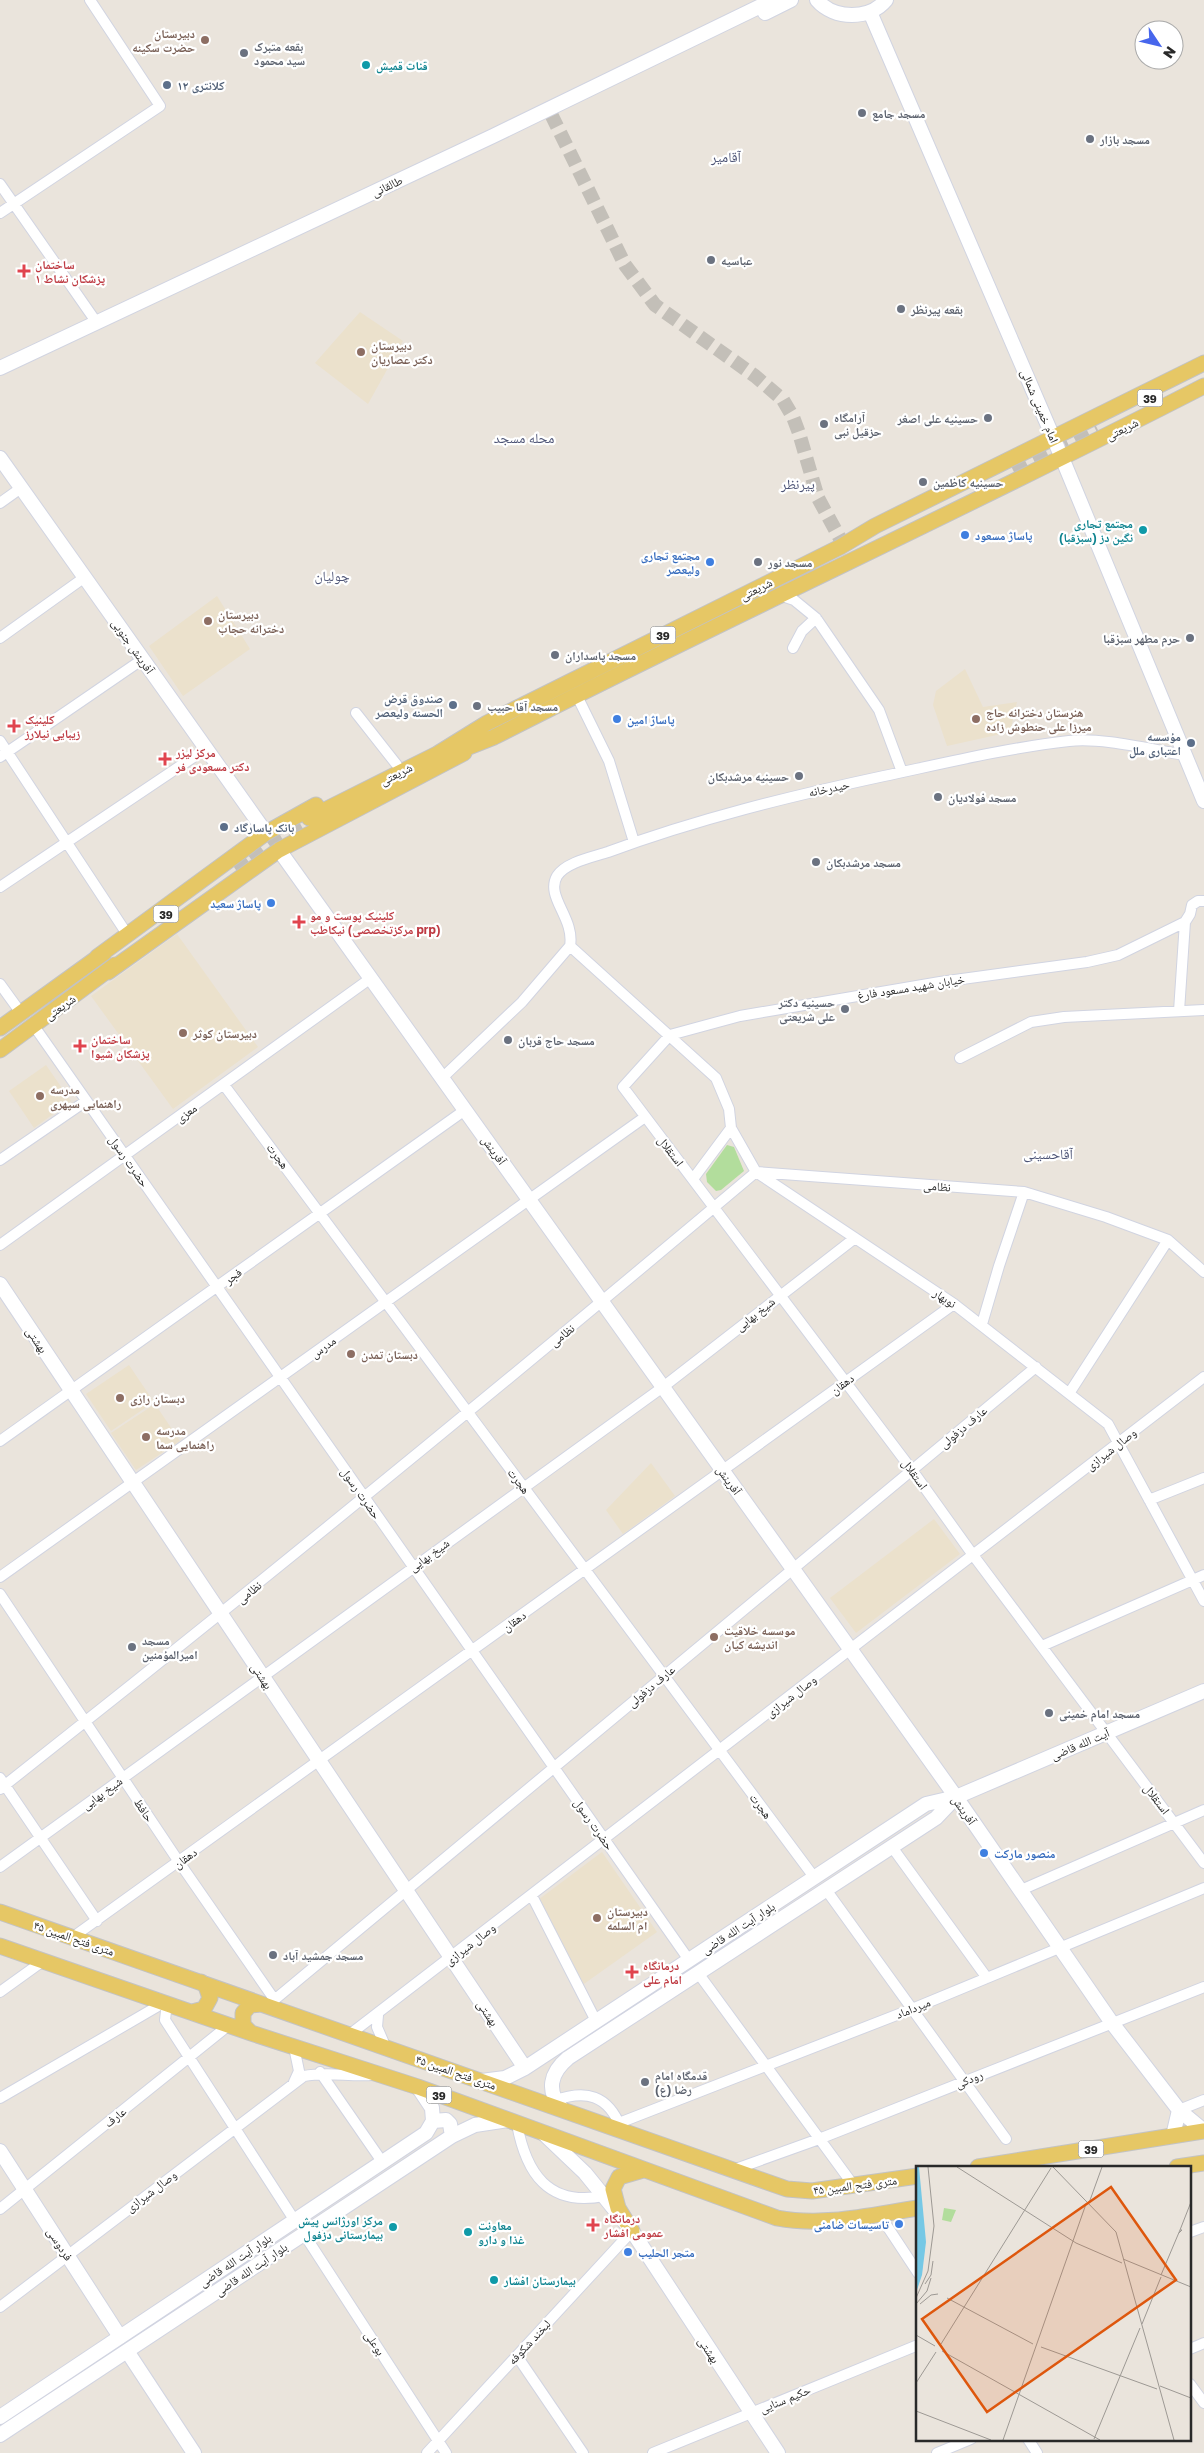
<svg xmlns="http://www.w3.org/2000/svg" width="1204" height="2453" font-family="'Golos Text','Noto Naskh Arabic',sans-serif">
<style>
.education{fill:#ebe1cc}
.green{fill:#b2dd9c}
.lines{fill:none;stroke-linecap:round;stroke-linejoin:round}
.secondary-tunnel{stroke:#c3bfb8;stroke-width:14;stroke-dasharray:14 7;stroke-linecap:butt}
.primary-tunnel{stroke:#c3bfb8;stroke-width:15;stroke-dasharray:15 8;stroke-linecap:butt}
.street-casing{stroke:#d1d4e1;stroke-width:12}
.secondary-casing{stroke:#d1d4e1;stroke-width:16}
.primary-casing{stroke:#c3c3c3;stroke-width:17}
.street{stroke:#fff;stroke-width:10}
.secondary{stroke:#fff;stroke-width:14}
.primary{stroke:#e6c765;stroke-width:15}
.education-dot{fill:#8d6e63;stroke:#fff;stroke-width:2}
.worship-dot{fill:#6b7280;stroke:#fff;stroke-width:2}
.culture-dot{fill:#0f9aa8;stroke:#fff;stroke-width:2}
.service-dot{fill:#5c6f8a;stroke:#fff;stroke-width:2}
.health-dot{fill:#e0444e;stroke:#fff;stroke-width:2}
.shop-dot{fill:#3f7fe0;stroke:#fff;stroke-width:2}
.labels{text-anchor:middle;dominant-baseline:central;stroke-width:4.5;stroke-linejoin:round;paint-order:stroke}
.shield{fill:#fff;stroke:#696969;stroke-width:1}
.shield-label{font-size:11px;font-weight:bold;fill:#292929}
.education-label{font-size:12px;font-weight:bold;fill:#785e54;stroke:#fff;text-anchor:start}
.worship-label{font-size:12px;font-weight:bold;fill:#5b616d;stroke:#fff;text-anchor:start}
.culture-label{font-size:12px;font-weight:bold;fill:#0d838f;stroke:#fff;text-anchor:start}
.service-label{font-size:12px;font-weight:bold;fill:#4e5e75;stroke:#fff;text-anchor:start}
.street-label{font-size:12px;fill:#292929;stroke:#fff}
.health-label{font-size:12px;font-weight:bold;fill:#be3a42;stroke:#fff;text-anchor:start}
.shop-label{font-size:12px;font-weight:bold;fill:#366cbe;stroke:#fff;text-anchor:start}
.neighbourhood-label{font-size:14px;fill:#4d5476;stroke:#fff}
.inset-road{fill:none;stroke:#9d9994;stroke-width:1}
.view{fill:#de570d;fill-opacity:0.15;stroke:#de570d;stroke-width:2.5}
.inset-edge{fill:none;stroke:#292929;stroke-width:2.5}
</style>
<rect width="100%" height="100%" fill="#eae4dc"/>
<path class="education" d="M360 312 403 341 368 404 315 363Z
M217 596 250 649 183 696 149 646Z
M965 669 983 707 1017 702 1010 732 947 746 933 705 936 691Z
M177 934 258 1047 173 1109 91 996Z
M46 1065 71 1101 34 1128 9 1091Z
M129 1365 154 1402 111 1431 86 1394Z
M155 1404 180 1441 136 1470 111 1433Z
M651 1463 675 1496 623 1534 606 1510Z
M934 1519 960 1554 856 1633 830 1598Z
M602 1852 657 1932 581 1986 538 1900Z"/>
<path class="green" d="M727 1145 734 1147 744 1171 721 1190 716 1191 707 1182 706 1174Z"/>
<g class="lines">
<path class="secondary-tunnel" d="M551 114 625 265 655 305 755 376 783 400 793 417 799 433 818 498 843 544"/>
<path class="primary-tunnel" d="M1012 468 1096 426
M248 855 272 838 309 818
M236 870 259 854"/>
<g class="street-casing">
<path id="street" d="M0 184 97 323
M0 213 160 106 90 0
M0 503 21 488
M779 595 794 600 816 618 879 710 902 772
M0 638 85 577
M793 648 802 631 816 618
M577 696 609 761 634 842
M356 713 397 765
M0 741 127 934
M0 757 143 659
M0 887 207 748
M1204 901H1198L1192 905 1190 914 1185 922 1118 955 1087 962 940 982 740 1016 670 1035 623 1087 912 1470 973 1555 1204 1863
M570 946 716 1078 729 1109 731 1128 756 1172 954 1304 1108 1424 1204 1601
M0 984 21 1013
M1179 1011 1185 922
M34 1026 689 1960
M960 1058 1031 1022 1064 1017 1204 1010
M442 1078 522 1002 570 946C575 918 545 897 557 876 566 862 593 857 608 852 697 819 791 796 884 776 945 763 1007 748 1069 741 1102 737 1152 750 1185 755
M224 1085 814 1877
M0 1160 86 1101
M693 1179 731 1128
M0 1245 371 978
M982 1324 999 1266 1024 1192
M1070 1392 1168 1240
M0 1441 465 1110
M1149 1500 1204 1478
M0 1577 645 1117
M0 1594 179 1862 274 1999
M1042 1646 1204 1575
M0 1778 97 1921
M0 1789C255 1588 507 1382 756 1172L1024 1192 1106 1217 1168 1240 1204 1272
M892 1847 987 1978
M0 1867 663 1387 855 1238
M1021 1890 1204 1810
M827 1891 1006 2139
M532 1896 596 2021
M73 1937 954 1304
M698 1973 854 2186
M0 1992 43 1961
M174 2005 166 2011 165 2020 295 2221
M267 2006 1036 1367
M378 2015 377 2027 386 2048
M349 2035 1204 1377
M320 2072 383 2163
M294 2082 299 2071 294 2047
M0 2098 165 2002
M554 2101C586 2089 608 2095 621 2128
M1179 2110 1204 2100
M619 2123 912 2009 1204 1888
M517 2124C526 2173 548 2207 604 2196
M733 2170 819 2139 1204 1987
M0 2209 229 2025
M879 2214 918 2273
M1190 2232 1204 2227
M304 2234 446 2453
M0 2307 304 2076C327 2071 349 2077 373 2075
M1190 2349 1204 2343
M517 2356 583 2453
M1190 2384 1204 2403
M1028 2439 1037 2453
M427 2453 632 2231
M653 2453 918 2345
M937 2453 971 2439"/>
</g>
<g class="secondary-casing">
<path id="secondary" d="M817 0C834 20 870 20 886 0
M870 12 1065 465 1204 801
M765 13 791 0
M0 368 493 136 773 0
M0 458 266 833
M279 850 956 1797 1112 2023 1179 2110 1204 2131
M0 1284 525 2068
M481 2081 505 2078 525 2068 926 1804 956 1797 1204 1691
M562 2109C546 2091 550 2073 568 2058L936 1818 956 1797
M433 2121 446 2120 450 2124 452 2136
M544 2134 585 2173 632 2231 778 2453
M1173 2136 1179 2110
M0 2151 120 2337
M127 2351 194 2453
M0 2417 426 2133 433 2121 432 2108 418 2087
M0 2435 452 2136 475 2125 508 2120"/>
</g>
<g class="primary-casing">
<path id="primary" d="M451 754 494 737C729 617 969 507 1204 386
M309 818 437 754 487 723 840 547 875 526 1204 363
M97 957 266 833 316 805
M108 972 279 850 464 753
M0 1028 104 953
M0 1050 115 965
M0 1912 787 2189 812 2191 918 2176
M0 1946 251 2033 418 2087 777 2218C824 2227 871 2215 918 2208
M192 2012 204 2009 210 1998 206 1986 201 1982
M251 2033 243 2025V2013L250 2005 261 2004
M978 2167 1204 2131
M1177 2167 1204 2163
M632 2231 618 2208 613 2189 619 2177 643 2170"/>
</g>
<use href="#street" class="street"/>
<use href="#secondary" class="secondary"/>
<use href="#primary" class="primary"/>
</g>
<g class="education-dot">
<circle cx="205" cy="40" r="5"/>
<circle cx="361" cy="352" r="5"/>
<circle cx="208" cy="621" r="5"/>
<circle cx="976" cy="719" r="5"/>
<circle cx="183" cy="1033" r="5"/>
<circle cx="40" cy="1096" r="5"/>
<circle cx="351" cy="1354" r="5"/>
<circle cx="120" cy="1398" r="5"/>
<circle cx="146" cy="1437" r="5"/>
<circle cx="714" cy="1637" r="5"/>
<circle cx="597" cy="1918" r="5"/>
</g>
<g class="worship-dot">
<circle cx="244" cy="53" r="5"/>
<circle cx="862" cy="113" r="5"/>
<circle cx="1090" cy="139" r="5"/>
<circle cx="711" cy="260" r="5"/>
<circle cx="901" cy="309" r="5"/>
<circle cx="988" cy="418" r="5"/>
<circle cx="824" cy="424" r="5"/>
<circle cx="923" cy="482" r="5"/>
<circle cx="758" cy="562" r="5"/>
<circle cx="1190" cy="638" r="5"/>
<circle cx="555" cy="655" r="5"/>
<circle cx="477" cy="706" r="5"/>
<circle cx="799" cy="776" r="5"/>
<circle cx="938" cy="797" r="5"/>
<circle cx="816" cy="862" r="5"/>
<circle cx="845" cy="1009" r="5"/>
<circle cx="508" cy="1040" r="5"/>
<circle cx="132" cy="1647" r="5"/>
<circle cx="1049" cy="1713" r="5"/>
<circle cx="273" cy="1955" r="5"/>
<circle cx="645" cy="2082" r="5"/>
</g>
<g class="culture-dot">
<circle cx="366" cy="65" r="5"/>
<circle cx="1143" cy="530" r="5"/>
<circle cx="393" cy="2227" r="5"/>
<circle cx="468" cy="2232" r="5"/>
<circle cx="494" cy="2280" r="5"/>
</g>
<g class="service-dot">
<circle cx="167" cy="85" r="5"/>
<circle cx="453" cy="705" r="5"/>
<circle cx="1191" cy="743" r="5"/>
<circle cx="224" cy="827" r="5"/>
</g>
<g class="health-dot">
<path d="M21.5 263.5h5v5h5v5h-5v5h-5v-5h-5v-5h5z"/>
<path d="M11.5 718.5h5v5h5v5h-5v5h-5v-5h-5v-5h5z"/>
<path d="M162.5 751.5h5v5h5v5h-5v5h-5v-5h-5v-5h5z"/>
<path d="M296.5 914.5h5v5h5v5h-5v5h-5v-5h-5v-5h5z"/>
<path d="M77.5 1038.5h5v5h5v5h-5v5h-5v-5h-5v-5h5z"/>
<path d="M629.5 1964.5h5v5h5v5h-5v5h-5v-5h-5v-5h5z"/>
<path d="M590.5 2217.5h5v5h5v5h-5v5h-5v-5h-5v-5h5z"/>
</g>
<g class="shop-dot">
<circle cx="965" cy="535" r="5"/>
<circle cx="710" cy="562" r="5"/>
<circle cx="617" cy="719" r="5"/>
<circle cx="271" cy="903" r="5"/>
<circle cx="984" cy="1853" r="5"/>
<circle cx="899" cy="2224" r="5"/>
<circle cx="628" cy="2252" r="5"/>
</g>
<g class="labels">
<g class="shield">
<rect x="1137.5" y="389.5" width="25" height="17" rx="4"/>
<rect x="650.5" y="626.5" width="25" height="17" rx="4"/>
<rect x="153.5" y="905.5" width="25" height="17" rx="4"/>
<rect x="426.5" y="2086.5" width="25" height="17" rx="4"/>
<rect x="1078.5" y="2140.5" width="25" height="17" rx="4"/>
</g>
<g class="shield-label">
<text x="1150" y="398">39</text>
<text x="663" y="635">39</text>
<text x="166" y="914">39</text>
<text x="439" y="2095">39</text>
<text x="1091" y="2149">39</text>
</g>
<g class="education-label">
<text x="195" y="33" text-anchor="end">دبیرستان<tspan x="195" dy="14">حضرت سکینه</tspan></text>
<text x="371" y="345">دبیرستان<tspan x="371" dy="14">دکتر عصاریان</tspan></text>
<text x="218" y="614">دبیرستان<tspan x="218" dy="14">دخترانه حجاب</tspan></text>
<text x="986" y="712">هنرستان دخترانه حاج<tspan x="986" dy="14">میرزا علی حنطوش زاده</tspan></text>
<text x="193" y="1033">دبیرستان کوثر</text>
<text x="50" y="1089">مدرسه<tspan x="50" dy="14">راهنمایی سپهری</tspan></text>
<text x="361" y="1354">دبستان تمدن</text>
<text x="130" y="1398">دبستان رازی</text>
<text x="156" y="1430">مدرسه<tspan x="156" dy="14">راهنمایی سما</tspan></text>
<text x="724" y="1630">موسسه خلاقیت<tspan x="724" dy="14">اندیشه کیان</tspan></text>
<text x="607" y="1911">دبیرستان<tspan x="607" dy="14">ام السلمه</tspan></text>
</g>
<g class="worship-label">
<text x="254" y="46">بقعه متبرک<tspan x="254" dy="14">سید محمود</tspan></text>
<text x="872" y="113">مسجد جامع</text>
<text x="1100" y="139">مسجد بازار</text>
<text x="721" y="260">عباسیه</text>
<text x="911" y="309">بقعه پیرنظر</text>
<text x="834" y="417">آرامگاه<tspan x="834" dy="14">حزقیل نبی</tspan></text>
<text x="978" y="418" text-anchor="end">حسینیه علی اصغر</text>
<text x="933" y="482">حسینیه کاظمین</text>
<text x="768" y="562">مسجد نور</text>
<text x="1180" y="638" text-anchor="end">حرم مطهر سبزقبا</text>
<text x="565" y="655">مسجد پاسداران</text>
<text x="487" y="706">مسجد آقا حبیب</text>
<text x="789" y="776" text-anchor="end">حسینیه مرشدبکان</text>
<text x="948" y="797">مسجد فولادیان</text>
<text x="826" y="862">مسجد مرشدبکان</text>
<text x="835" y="1002" text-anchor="end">حسینیه دکتر<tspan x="835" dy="14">علی شریعتی</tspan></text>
<text x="518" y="1040">مسجد حاج قربان</text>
<text x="142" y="1640">مسجد<tspan x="142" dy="14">امیرالمؤمنین</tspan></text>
<text x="1059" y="1713">مسجد امام خمینی</text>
<text x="283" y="1955">مسجد جمشید آباد</text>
<text x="655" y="2075">قدمگاه امام<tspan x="655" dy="14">رضا (ع)</tspan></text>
</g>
<g class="culture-label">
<text x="376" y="65">قنات قمیش</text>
<text x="1133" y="523" text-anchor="end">مجتمع تجاری<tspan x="1133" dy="14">نگین دز (سبزقبا)</tspan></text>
<text x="383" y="2220" text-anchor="end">مرکز اورژانس پیش<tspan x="383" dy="14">بیمارستانی دزفول</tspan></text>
<text x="478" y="2225">معاونت<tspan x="478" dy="14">غذا و دارو</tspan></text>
<text x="504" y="2280">بیمارستان افشار</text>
</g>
<g class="service-label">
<text x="177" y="85">کلانتری ۱۲</text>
<text x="443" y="698" text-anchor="end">صندوق قرض<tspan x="443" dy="14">الحسنه ولیعصر</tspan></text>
<text x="1181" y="736" text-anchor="end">مؤسسه<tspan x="1181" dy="14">اعتباری ملل</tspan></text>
<text x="234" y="827">بانک پاسارگاد</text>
</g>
<g class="street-label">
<text transform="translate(387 186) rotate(-25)">طالقانی</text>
<text transform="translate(1040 406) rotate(67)">امام خمینی شمالی</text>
<text transform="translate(1122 429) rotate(-27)">شریعتی</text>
<text transform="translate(756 589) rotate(-27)">شریعتی</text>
<text transform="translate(133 646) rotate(55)">آفرینش جنوبی</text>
<text transform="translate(396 774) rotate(-27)">شریعتی</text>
<text transform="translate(829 788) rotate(-12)">حیدرخانه</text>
<text transform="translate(911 987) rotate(-9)">خیابان شهید مسعود فارغ</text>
<text transform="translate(60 1007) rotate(-36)">شریعتی</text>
<text transform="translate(186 1113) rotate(-36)">معزی</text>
<text transform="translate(494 1150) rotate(54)">آفرینش</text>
<text transform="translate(671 1151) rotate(53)">استقلال</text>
<text transform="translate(278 1156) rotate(53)">هجرت</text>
<text transform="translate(129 1161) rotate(55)">حضرت رسول</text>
<text transform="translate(937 1186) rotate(4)">نظامی</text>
<text transform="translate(233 1276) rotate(-36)">فجر</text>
<text transform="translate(945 1298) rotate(34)">نوبهار</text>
<text transform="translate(755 1314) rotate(-38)">شیخ بهایی</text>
<text transform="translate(562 1335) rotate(-39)">نظامی</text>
<text transform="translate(37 1340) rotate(56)">بهشتی</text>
<text transform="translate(323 1347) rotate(-35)">مدرس</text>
<text transform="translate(842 1384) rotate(-36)">دهقان</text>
<text transform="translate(963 1427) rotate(-40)">عارف دزفولی</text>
<text transform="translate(1111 1449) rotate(-38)">وصال شیرازی</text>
<text transform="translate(915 1474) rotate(54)">استقلال</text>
<text transform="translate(729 1480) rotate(54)">آفرینش</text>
<text transform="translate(519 1481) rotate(53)">هجرت</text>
<text transform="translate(361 1493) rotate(55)">حضرت رسول</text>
<text transform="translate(429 1555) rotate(-36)">شیخ بهایی</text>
<text transform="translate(249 1592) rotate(-39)">نظامی</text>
<text transform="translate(514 1621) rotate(-36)">دهقان</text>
<text transform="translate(262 1676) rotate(56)">بهشتی</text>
<text transform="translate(651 1686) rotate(-40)">عارف دزفولی</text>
<text transform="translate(791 1696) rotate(-38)">وصال شیرازی</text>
<text transform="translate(1080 1744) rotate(-23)">آیت الله قاضی</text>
<text transform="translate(102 1793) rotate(-36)">شیخ بهایی</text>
<text transform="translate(1157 1799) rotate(53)">استقلال</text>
<text transform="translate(761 1806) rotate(53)">هجرت</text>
<text transform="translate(144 1810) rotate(57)">حافظ</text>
<text transform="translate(964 1810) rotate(55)">آفرینش</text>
<text transform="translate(594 1824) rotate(55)">حضرت رسول</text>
<text transform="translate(185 1858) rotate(-36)">دهقان</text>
<text transform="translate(738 1928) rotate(-33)">بلوار آیت الله قاضی</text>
<text transform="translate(74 1938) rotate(19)">۴۵ متری فتح المبین</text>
<text transform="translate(470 1944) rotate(-38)">وصال شیرازی</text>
<text transform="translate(913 2008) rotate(-22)">میرداماد</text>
<text transform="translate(488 2013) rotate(56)">بهشتی</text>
<text transform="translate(456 2072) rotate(19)">۴۵ متری فتح المبین</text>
<text transform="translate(969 2079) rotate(-22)">رودکی</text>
<text transform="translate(115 2117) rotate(-39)">عارف</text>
<text transform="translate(855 2185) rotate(-7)">۴۵ متری فتح المبین</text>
<text transform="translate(151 2191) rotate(-37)">وصال شیرازی</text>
<text transform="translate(60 2244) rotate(57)">فردوسی</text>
<text transform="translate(235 2260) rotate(-34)">بلوار آیت ‌الله قاضی</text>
<text transform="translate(251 2269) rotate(-34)">بلوار آیت‌ الله قاضی</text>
<text transform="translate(529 2342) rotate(-47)">لبخند شکوفه</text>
<text transform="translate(375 2343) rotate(57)">بوعلی</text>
<text transform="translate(709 2350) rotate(57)">بهشتی</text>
<text transform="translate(785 2399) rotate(-22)">حکیم سنایی</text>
</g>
<g class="health-label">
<text x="35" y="264">ساختمان<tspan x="35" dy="14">پزشکان نشاط ۱</tspan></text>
<text x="25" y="719">کلینیک<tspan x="25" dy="14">زیبایی نیلارز</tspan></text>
<text x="176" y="752">مرکز لیزر<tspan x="176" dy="14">دکتر مسعودی فر</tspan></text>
<text x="310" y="915">کلینیک پوست و مو<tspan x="310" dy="14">نیکاطب (مرکزتخصصی prp)</tspan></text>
<text x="91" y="1039">ساختمان<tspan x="91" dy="14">پزشکان شیوا</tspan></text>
<text x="643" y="1965">درمانگاه<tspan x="643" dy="14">امام علی</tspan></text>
<text x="604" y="2218">درمانگاه<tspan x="604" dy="14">عمومی افشار</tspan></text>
</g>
<g class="shop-label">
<text x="975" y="535">پاساژ مسعود</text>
<text x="700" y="555" text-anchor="end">مجتمع تجاری<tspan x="700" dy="14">ولیعصر</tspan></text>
<text x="627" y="719">پاساژ امین</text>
<text x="261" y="903" text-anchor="end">پاساژ سعید</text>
<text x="994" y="1853">منصور مارکت</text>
<text x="889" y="2224" text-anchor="end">تاسیسات ضامنی</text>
<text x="638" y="2252">متجر الحلیب</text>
</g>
<g class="neighbourhood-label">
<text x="726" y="156">آقامیر</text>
<text x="524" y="437">محله مسجد</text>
<text x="798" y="483">پیرنظر</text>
<text x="332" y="575">چولیان</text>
<text x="1048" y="1153">آقاحسینی</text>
</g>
</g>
<g transform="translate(916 2166)">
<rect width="275" height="275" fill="#eae4dc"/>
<path d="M28 42 40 44 35 56 26 54Z" fill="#b2dd9c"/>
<path d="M0 1H3L10 76 6 109 0 127Z" fill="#76c8e5"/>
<path class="inset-road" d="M41 1 160 77 206 97M137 1 200 66 258 274M173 37 186 1M264 64 275 36M207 93 275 121M245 109 264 64H266L262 68M9 118 15 109 17 95M0 132 12 105 18 60 12 1M31 132 117 178M0 138 11 125 15 112M4 138 15 129 22 128M226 158 245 111M0 169 19 180M25 178 135 2M125 181 241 223M26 185 184 274M0 217 20 186M244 220 275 232M0 245 75 274M178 273 224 162M87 274 170 38"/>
<path class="view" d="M195 21 260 114 71 246 6 153Z"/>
<rect width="275" height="275" class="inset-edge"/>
</g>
<g transform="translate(1159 45) rotate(125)"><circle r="24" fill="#ffffff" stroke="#a9a9a9"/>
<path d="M0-4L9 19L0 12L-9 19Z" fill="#4766ec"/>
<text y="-8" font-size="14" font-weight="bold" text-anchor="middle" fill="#292929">N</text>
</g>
</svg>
